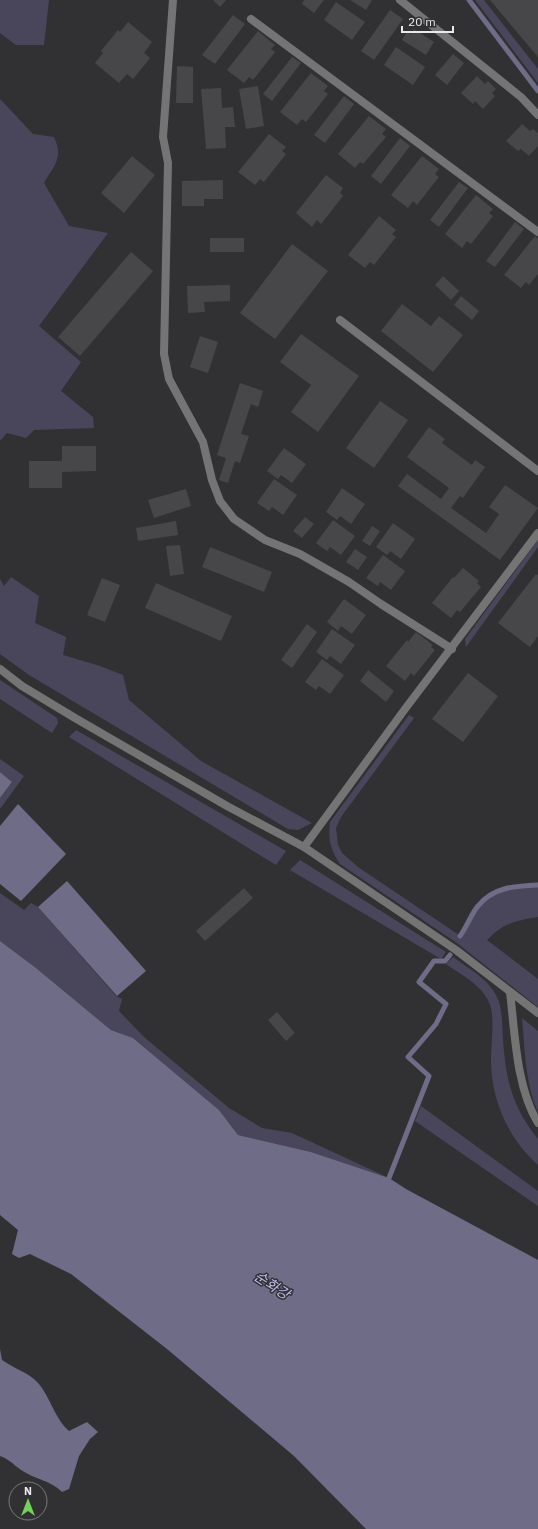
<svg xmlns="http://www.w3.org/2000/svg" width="538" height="1529" font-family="'IBM Plex Sans','Noto Sans KR',sans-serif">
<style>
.green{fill:#49465c}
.water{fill:#6e6c86}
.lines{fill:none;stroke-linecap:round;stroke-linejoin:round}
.stream{stroke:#6e6c86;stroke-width:5}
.building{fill:#474749}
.minor{stroke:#747475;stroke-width:8}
.tertiary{stroke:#747475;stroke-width:8}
.labels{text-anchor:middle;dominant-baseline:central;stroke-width:3;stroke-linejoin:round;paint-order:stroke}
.water-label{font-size:14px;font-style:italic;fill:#c1bcef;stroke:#313133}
</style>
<rect width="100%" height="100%" fill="#313133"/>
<path class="green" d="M0 0H49L44 45H16L0 33Z
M475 0H484L538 69V83Z
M0 99 33 134 54 137C64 158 54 165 44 183L69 226 108 233 39 326 81 362 61 391 93 417 94 428 34 430 26 438 7 433 0 441Z
M538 540V547L466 647 465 639Z
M11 577 39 596 35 623 66 637 63 655 100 666 123 675 129 700 201 761 312 823 298 830 288 829 29 675 0 654V579L4 586Z
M0 680 57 718 58 723 52 733 0 699Z
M409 715 414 718 341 817 336 828 338 845 342 853 358 867 459 935 460 938C467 932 470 922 474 914 488 890 512 887 538 886V917C514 921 504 923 487 940L538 979V1007L457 943 340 864C330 849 328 839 330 822Z
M76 730 286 851 276 865 69 737Z
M0 759 24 776 0 809V798L12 782 0 772Z
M300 860 446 952 441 959 290 870Z
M0 893 24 910 31 903 38 907 116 996 122 999 119 1011 144 1037 229 1108 262 1128 292 1133 389 1178 311 1152 238 1135 219 1110 133 1038 111 1030 36 968 0 941Z
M453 957C468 968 487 978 496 995 503 1008 502 1026 503 1040 506 1080 512 1107 538 1139V1165C508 1139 491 1099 491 1060 491 1044 495 1020 490 1005 485 987 460 974 446 964Z
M522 1018 538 1031V1112C525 1083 525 1049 522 1018Z
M421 1106 538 1191V1206L415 1121Z"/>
<path class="water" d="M0 772 12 782 0 798Z
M18 804 66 854 21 901 0 884V826Z
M67 881 146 971 117 996 38 907Z
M0 941 36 968 111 1030 133 1038 219 1110 238 1135 311 1152 389 1178 406 1189 538 1260V1529H366L294 1456 167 1349 71 1274 30 1254 19 1258 12 1254 18 1230 0 1215Z
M0 1349 2 1360C14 1369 29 1372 39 1384 51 1399 55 1419 69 1431L87 1422 98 1432 90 1439 79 1456 69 1489 62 1492C52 1481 34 1479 21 1470 14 1465 9 1459 0 1456Z"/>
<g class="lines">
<path class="stream" d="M469 0 538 91
M460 936C467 927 471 914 478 906 493 887 515 886 538 885
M389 1178 429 1076 408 1057 436 1024 446 1004 419 982 434 961H445L450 955"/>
</g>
<path class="building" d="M213 0H226L220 7Z
M304 0H324L314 13 302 4Z
M350 0H372L366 10Z
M490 0H538V57Z
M336 2 365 22 352 40 324 20Z
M390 10 403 19 374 60 361 51Z
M233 15 245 24 215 64 202 55Z
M128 22 152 42 144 53 150 58 133 79 127 74 119 83 95 63 103 53 101 51 118 30 120 32Z
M414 29 434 42 426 55 402 40 407 32 411 34Z
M258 31 275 45 271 49 275 52 253 80 249 77 244 83 227 70Z
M396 47 425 67 413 85 384 65Z
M453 54 464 63 447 85 435 75Z
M292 57 301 63 272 101 263 94Z
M177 66 193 67V103H176Z
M311 73 328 86 324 91 328 94 306 122 302 119 297 125 280 112Z
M477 76 485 84 488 81 496 89 492 93 495 96 483 109 475 101 473 104 461 93Z
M258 86 264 126 246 129 239 89Z
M221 88 222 108 233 107 235 127H225L226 148 206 149 201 89Z
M344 96 354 104 325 143 314 135Z
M369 116 386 129 382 134 386 137 363 164 360 162 355 168 338 154Z
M522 124 530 131 533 129 538 133V146L529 156 521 149 518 151 506 141Z
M269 134 286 147 282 151 286 154 264 182 260 179 255 185 238 172Z
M400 138 410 146 381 184 371 176Z
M132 156 155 175 124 213 101 193Z
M422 156 439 169 435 174 439 177 417 205 413 201 408 208 391 195Z
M326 175 343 188 340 193 343 196 321 224 317 220 312 227 296 213Z
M223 180V199H204V206H182V181Z
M459 182 468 188 439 227 430 220Z
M476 195 493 209 489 213 493 216 471 244 467 241 462 248 445 234Z
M379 216 396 230 392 234 396 237 374 265 370 262 365 268 348 255Z
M515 222 524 229 495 267 486 261Z
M535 236 538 239V274L529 285 526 282 521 288 504 275Z
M210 238H244V252H210Z
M292 244 328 271 275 339 240 313Z
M131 252 153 271 80 356 58 337Z
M443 276 459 291 451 300 435 285Z
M230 285V301L204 302 205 312 188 313 187 286Z
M461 296 479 311 472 320 454 305Z
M402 304 431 326 439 316 463 335 433 372 381 331Z
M301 334 359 376 318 432 291 412 311 385 280 362Z
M200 336 218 342 208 373 190 367Z
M240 383 263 391 258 407 251 404 241 434 249 436 240 463 235 461 228 483 219 480 226 458 217 455Z
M380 401 408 420 374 468 346 448Z
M429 427 445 439 442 443 472 465 475 460 485 467 463 498 460 496 451 508 486 533 499 514 489 507 505 485 538 508 500 560 398 486 407 474 441 499 449 488 407 457Z
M62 446H96V471L62 472V488H29V461H62Z
M284 448 306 464 292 483 281 475 278 479 267 471Z
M274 479 297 495 283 515 272 507 269 511 257 503Z
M342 488 365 504 351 524 340 516 337 520 326 512Z
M186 489 191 506 154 518 148 500Z
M305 517 314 524 302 538 293 531Z
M333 520 355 536 341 555 330 547 327 551 316 543Z
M176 521 178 535 138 541 136 528Z
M393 523 415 539 401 559 390 551 387 555 376 547Z
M372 526 380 531 370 546 362 541Z
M180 545 184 574 170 576 166 546Z
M210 547 272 572 264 592 202 567Z
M355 549 367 557 358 570 346 562Z
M383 555 405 571 391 590 380 582 378 586 366 578Z
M463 568 479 581 477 583 481 587 460 612 457 610 451 618 432 603 453 577 454 578Z
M536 574 538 575V636L530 647 498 623Z
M102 578 120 585 105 622 87 615Z
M156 583 232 616 221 641 145 608Z
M344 599 366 615 352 634 341 626 338 631 327 622Z
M307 624 317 632 292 668 281 660Z
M332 629 355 645 341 664 330 656 327 660 316 652Z
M416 632 433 645 431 647 435 650 414 676 411 673 405 681 386 666 407 640 408 642Z
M322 659 344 675 330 694 319 686 316 690 305 682Z
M368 670 394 691 386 702 360 681Z
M468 673 498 696 463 742 432 719Z
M244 888 253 898 205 941 196 931Z
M277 1012 295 1033 286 1041 268 1020Z"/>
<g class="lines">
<path class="minor" d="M173 0 163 137 168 163 164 354 169 379 203 442 212 480 220 501 234 519 265 540 300 554 349 582 381 604 452 649
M400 0 521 97 538 115
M251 19 538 232
M340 320 538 471
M304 847 405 709 538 533"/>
<path class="tertiary" d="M0 669 22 686 75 718 227 806 304 847 456 950 538 1013
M510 992C515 1033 516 1087 538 1123"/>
</g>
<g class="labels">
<g class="water-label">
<text transform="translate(272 1285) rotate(33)">순화강</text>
</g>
</g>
<g transform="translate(28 1501)"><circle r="19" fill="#313133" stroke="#7b7b7d"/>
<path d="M0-3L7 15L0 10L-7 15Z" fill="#73d25c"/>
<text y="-6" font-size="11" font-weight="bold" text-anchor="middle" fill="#eaeaec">N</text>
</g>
<path d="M402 26v6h51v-6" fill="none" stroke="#eaeaec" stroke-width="2"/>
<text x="408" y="26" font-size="12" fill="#eaeaec" stroke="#313133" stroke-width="3" paint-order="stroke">20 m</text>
</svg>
